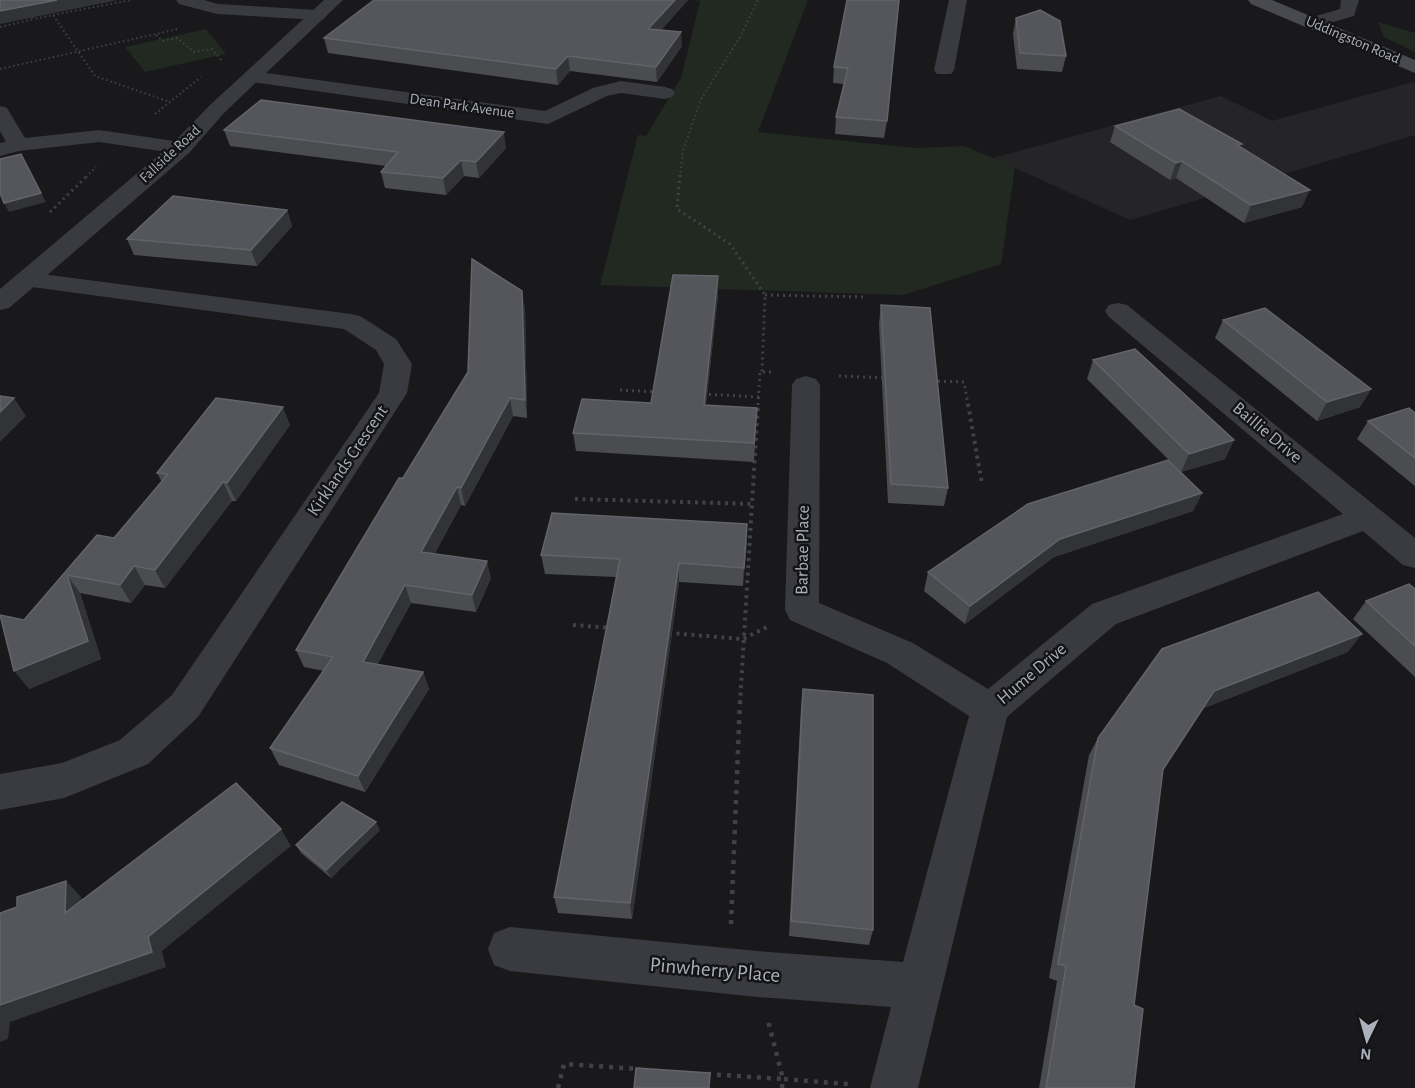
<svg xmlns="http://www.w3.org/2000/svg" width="1415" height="1088" font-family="'Alegreya Sans',sans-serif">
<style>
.built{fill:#252528}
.green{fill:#212921}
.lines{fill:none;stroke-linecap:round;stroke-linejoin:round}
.path-far3{stroke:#404247;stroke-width:2;stroke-dasharray:1.5 3;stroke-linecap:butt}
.path-far2{stroke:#404247;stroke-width:3;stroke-dasharray:2 4;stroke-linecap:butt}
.path-far1{stroke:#404247;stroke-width:4;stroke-dasharray:3 4.5;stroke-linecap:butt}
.path{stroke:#404247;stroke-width:4.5;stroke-dasharray:4 6;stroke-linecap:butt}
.minor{fill:#3a3b40;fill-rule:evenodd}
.tertiary{fill:#3a3b40;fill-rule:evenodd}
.secondary{fill:#484a50;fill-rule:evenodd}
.wall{fill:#4a4c50}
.shaded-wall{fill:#323336}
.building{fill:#55565c;stroke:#62646a;stroke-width:1.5}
.labels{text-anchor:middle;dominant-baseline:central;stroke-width:5;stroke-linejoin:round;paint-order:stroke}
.far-street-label{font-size:15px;fill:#abb0bb;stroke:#141416}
.street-label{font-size:18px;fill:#abb0bb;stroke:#141416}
.near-street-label{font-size:21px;fill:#abb0bb;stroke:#141416}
</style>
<rect width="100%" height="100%" fill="#19191b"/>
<path class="built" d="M1413 82 1415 83V135L1130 220 993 158 1221 96 1272 121Z"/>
<path class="green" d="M693 0H808L758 132 916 148 964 146 1015 167 1001 264 903 295 600 285 638 135 646 136 681 78 700 1Z
M1378 22 1415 33V52L1384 37Z
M206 29 226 54 145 72 125 47Z"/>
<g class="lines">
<path class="path-far3" d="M30 13 34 19 53 15 95 76 170 102
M53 15 131 0
M0 27 34 19
M156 35 163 41 177 38 194 52 212 49 222 61
M0 69 178 29
M155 114 201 77
M86 177 96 167
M680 177 683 151 701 99 740 37 758 0"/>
<path class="path-far2" d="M680 175 677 209 730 244 765 295 762 372
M50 212 88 175
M765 295 864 297
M839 376 886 378
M932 381 964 382 968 405
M620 390 656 392
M703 394 759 397
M758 405 760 372H772"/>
<path class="path-far1" d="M968 404 982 484
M575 499 754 504
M573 625 611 628
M669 633 743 639 767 627
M740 703 758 404"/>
<path class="path" d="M731 924 740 701
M707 1074 783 1079 768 1021
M558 1088 564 1064 640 1069
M782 1088 783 1079 848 1084"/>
<path class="minor" d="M176 0H204L218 4 318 10 324 11 327 15 324 19 318 20 217 14 179 4Z
M949 0H967L954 70 951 74H937L934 70Z
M253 71 545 111 593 88 621 81 665 87 672 89 675 93 672 97 665 99 621 93 607 96 548 124 246 81 243 77 246 73Z
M0 106 7 108 25 138 99 130 181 142 189 143 192 148 189 153 181 154 99 142 19 151 0 156V143L6 142 0 131Z
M26 272 351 314 360 316 396 339 412 364 407 393 198 717 148 764 64 798 0 810V774L62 763 120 740 172 695 379 393 384 364 376 350 344 329 17 285 13 280 17 275Z
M1118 303 1127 305 1415 538V568L1403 565 1363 531 1116 624 1007 717 918 1088H870L891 1007 757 997 510 971 494 965 488 949 494 933 510 927 757 951 903 962 969 716 887 663 790 620 785 610 792 385 796 379 806 376 816 379 820 385 819 603 913 643 988 689 1092 604 1343 514 1109 317 1105 311 1109 305Z"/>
<path class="tertiary" d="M324 0H343L224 113 189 153 9 308 0 310V289L173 143 210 105Z
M1341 0H1359L1354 16 1312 28 1306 27 1303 23 1306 19 1340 9Z"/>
<path class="secondary" d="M1248 0H1272L1415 60V73L1251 4Z"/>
</g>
<path class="wall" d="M374 0H688L661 30 682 46 657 82 570 71 558 85 328 53 324 38Z
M847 0 887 121 884 138 835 134 836 117 844 84 833 83 834 67Z
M1016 18 1066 56 1062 72 1017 69 1013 34Z
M1115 126 1240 148 1302 207 1244 223 1176 178 1170 180 1110 142Z
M224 130 506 148 479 178 464 176 446 195 385 188 381 172 386 166 230 146Z
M287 210 292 226 257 266 134 255 127 239Z
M718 295 706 405 756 427 754 462 576 451 573 433 651 403Z
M881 305 948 488 944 506 888 503 879 324Z
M525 309 527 418 513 416 465 506 461 505 435 553 491 578 476 612 411 603 377 664 423 672 429 689 365 792 279 765 270 748 324 671 304 667 296 650 403 478Z
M1223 320 1371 389 1360 407 1317 421 1215 338Z
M1093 360 1234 440 1225 459 1181 472 1087 379Z
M1415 413V486L1357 439 1368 421Z
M290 425 236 501H232L165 588 145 585 131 603 80 593 101 659 29 689 24 620 97 535 114 538 162 482 157 473Z
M1202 493 1193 511 1054 557 965 624 924 591 928 572Z
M747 524 743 586 679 582 632 919 558 913 554 897 616 577 545 574 541 555Z
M1415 589V677L1353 619 1366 601Z
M1348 652 1204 708 1163 771 1134 1005V1088H1039L1057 981 1049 978 1089 755 1098 738Z
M803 689 873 930 869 945 789 936 801 707Z
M380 830 331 878 301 853 296 845Z"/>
<path class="shaded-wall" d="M57 0H118L0 24V11Z
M675 0H688L649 44 648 29Z
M681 32 682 46 657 82 656 67Z
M568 56 570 71 558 85 556 69Z
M504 132 506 148 479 178 476 162Z
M461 160 464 176 446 195 443 178Z
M1182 161 1176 178 1170 180 1176 163Z
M1310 190 1302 207 1244 223 1251 205Z
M41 193 46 202 9 212 4 203Z
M287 210 292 226 257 266 251 250Z
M718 276V295L704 424V405Z
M522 291 525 309 527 418 525 400Z
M1371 389 1360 407 1317 421 1327 402Z
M14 398 26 416 0 442V412Z
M510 398 513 416 465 506 461 488Z
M283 407 290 425 236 501 227 483Z
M1234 440 1225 459 1181 472 1189 454Z
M223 482 232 501 165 588 155 570Z
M457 487 461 505 426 569 421 552Z
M1202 493 1193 511 1054 557 965 624 970 606 1060 539Z
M747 524V543L743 586 744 568Z
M487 561 491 578 476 612 472 595Z
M679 563V582L632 919 630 903Z
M134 566 145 585 131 603 120 585Z
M67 575 80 593 101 659 29 689 14 671Z
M405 585 411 603 370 679 363 662Z
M1362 634 1348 652 1204 708 1153 786 1214 691Z
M423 672 429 689 365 792 358 776Z
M376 822 380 830 331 878 326 870Z
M281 829 291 846 162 951 166 967 10 1022 8 1039 0 1042V1005L148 937Z
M66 881 81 897V928L65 913Z"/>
<path class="building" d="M0 0H57L0 11Z
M374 0H675L648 29 681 32 656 67 568 56 556 69 324 38Z
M847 0H899L887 121 836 117 848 68 834 67Z
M1040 10 1060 21 1066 56 1020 53 1016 18Z
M261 100 504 132 476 162 461 160 443 178 381 172 398 152 224 130Z
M1179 109 1242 144 1237 145 1310 190 1251 205 1182 161 1176 163 1115 126Z
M21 154 41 193 4 203 0 193V159Z
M173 196 287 210 251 250 127 239Z
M472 259 522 291 525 400 510 398 461 488 457 487 421 552 487 561 472 595 405 585 363 662 423 672 358 776 270 748 333 657 296 650 399 478H403L468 372Z
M673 275 718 276 704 405 757 408 754 443 573 433 582 399 651 403Z
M881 305 930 308 948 488 891 484Z
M1265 308 1371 389 1327 402 1223 320Z
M1135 349 1234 440 1189 454 1093 360Z
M0 396 14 398 0 412Z
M216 398 283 407 227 483 223 482 155 570 134 566 120 585 67 575 88 641 14 671 0 615 24 620 97 535 114 538 168 474 157 473Z
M1409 408 1415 413V458L1368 421Z
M1168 460 1202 493 1060 539 970 606 928 572 1028 504Z
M552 513 747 524 744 568 679 563 630 903 554 897 620 559 541 555Z
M1409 584 1415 589V646L1366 601Z
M1318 592 1362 634 1214 691 1163 769 1134 1005 1143 1009 1134 1088H1046L1066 966 1058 964 1098 738 1162 649Z
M803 689 873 695V930L791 921Z
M236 783 281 829 148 937 152 952 0 1005V913L17 907V897L66 881 65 913Z
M342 802 376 822 326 870 296 845Z
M636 1068 710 1073 709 1088H634Z"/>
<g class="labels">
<g class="far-street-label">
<text transform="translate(1353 40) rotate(23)">Uddingston Road</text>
<text transform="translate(462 106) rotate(8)">Dean Park Avenue</text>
<text transform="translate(170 154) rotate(-43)">Fallside Road</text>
</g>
<g class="street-label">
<text transform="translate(1267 433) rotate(40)">Baillie Drive</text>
<text transform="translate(348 461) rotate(-56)">Kirklands Crescent</text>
<text transform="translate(803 550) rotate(-89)">Barbae Place</text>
<text transform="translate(1032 674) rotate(-40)">Hume Drive</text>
</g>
<g class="near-street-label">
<text transform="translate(715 970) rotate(5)">Pinwherry Place</text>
</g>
</g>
<g transform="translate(1367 1040) rotate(185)" stroke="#141416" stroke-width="4.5" paint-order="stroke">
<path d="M0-4.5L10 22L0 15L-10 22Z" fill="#abb0bb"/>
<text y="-9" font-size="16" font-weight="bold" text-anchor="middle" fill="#abb0bb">N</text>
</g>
</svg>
